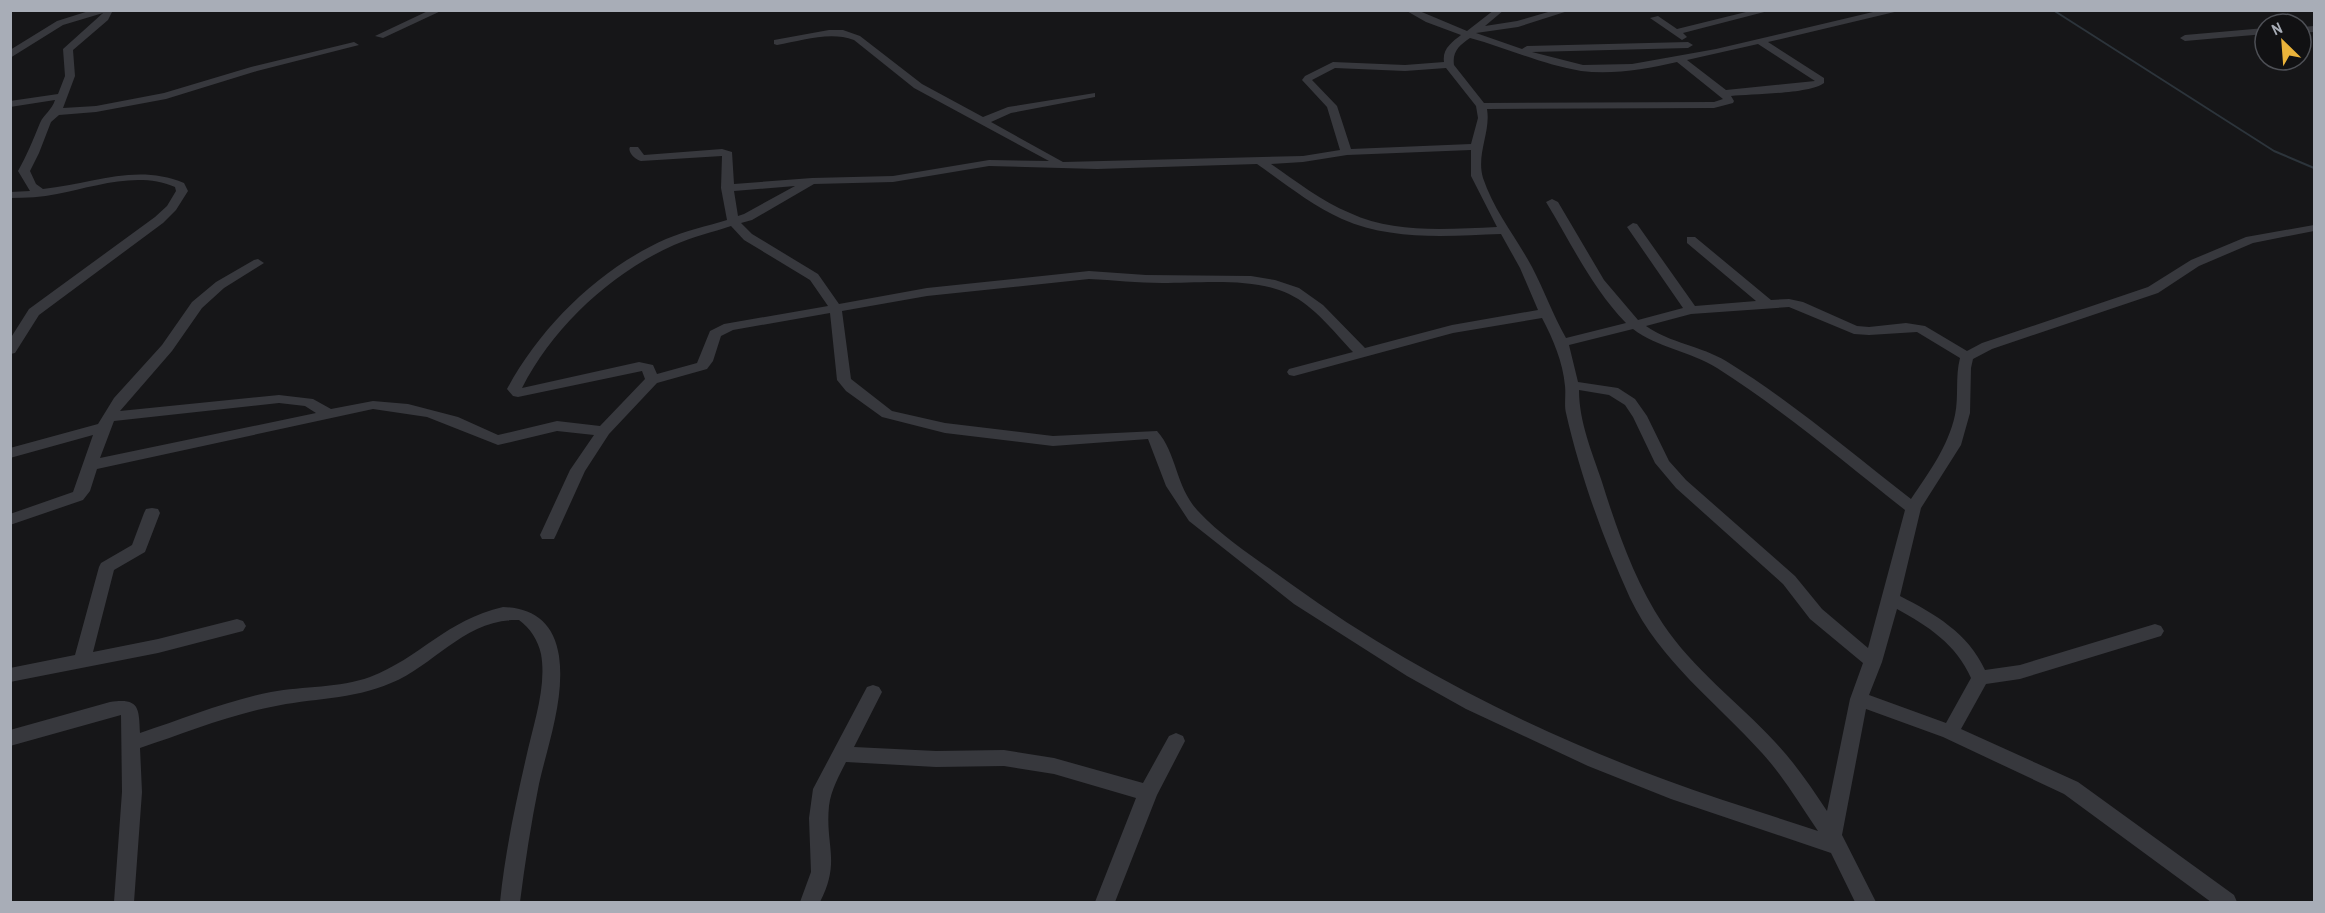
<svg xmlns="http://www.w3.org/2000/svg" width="2325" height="913" font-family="'Archivo Narrow',sans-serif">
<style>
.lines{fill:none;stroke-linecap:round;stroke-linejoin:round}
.stream{stroke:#2c343b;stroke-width:2}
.street{fill:#37383d;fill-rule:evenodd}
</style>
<rect width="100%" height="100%" fill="#161618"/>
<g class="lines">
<path class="stream" d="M2053 10 2274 151 2314 168"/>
<path class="street" d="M92 10H113L108 20 73 50 75 76 63 108 96 106 164 93 251 67 354 42 359 45 257 71 166 99 96 112 59 115 51 122 39 153 30 171 36 184 43 189C92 184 136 163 184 183L188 191 176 210 163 223 39 315 15 353 10 354V339L29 309 155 217 167 206 176 191 175 187C137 171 95 187 57 194 42 197 26 198 10 198V192L30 191 18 171C27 155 33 140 40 123 44 114 52 110 55 100L10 107V101L58 94 65 76 63 49 103 13 63 25 10 58V50L57 21Z
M430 10H443L383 38 375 36Z
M1405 10H1417L1467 31 1494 10H1504L1485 26 1517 21 1555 10H1571L1518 27 1476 33 1522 49 1527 46 1688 42 1693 45 1688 48 1532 52 1583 65 1632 64 1716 49 1873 12 1903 10 1768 42 1824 78V83C1810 94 1751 94 1731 96L1734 101 1733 103 1714 108 1487 109C1491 132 1476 154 1483 178 1494 211 1516 237 1532 267 1544 290 1553 315 1566 338L1626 323C1592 288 1571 243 1546 202L1552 199 1558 202 1604 280 1638 320 1683 308 1627 227 1633 223 1637 224 1695 306 1756 301 1687 243V237H1695L1771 300 1789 299 1803 302 1857 326 1869 327 1906 323 1925 326 1967 351 1982 343 2148 287 2191 260 2246 237 2314 225V231L2253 243 2199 266 2158 293 1992 349 1973 359 1971 368 1970 413 1961 445 1921 508 1900 596C1935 614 1968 633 1985 670L2020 665 2155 624 2161 626 2164 631 2161 636 2020 679 1986 684 1961 729 2078 782 2234 895 2237 902H2211L2064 794 1943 737 1866 709 1842 835 1876 902H1855L1831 853 1671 799 1588 766 1466 709 1407 676 1294 604 1189 521 1166 486 1148 439 1053 446 945 433 882 417 846 391 837 380 830 313 733 330 721 336 713 361 707 369 657 383 609 434 585 471 556 535 554 539H542L540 535 570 470 594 435 557 431 498 445 427 417 373 409 97 469 90 491 83 500 10 525V514L73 492 93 435 10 458V448L98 424 114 398 162 345 192 302 216 282 254 260 258 259 264 263 224 288 202 308 172 351 120 411 279 395 313 399 331 409 373 401 408 404 458 417 498 435 557 421 600 426 645 379 642 371 518 397 513 396 507 389C541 326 599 269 666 239 685 231 707 226 727 220L721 188 722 156 641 161C636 160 627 152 630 147H638L644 155 722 149 732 152 734 184 812 178 893 176 989 160 1049 161 914 88 854 40C829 31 802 41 777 45L774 44V40L829 30H843L860 36 922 84 983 117 1008 107 1095 93V97L1011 113 991 122 1063 162 1303 156 1340 150 1327 107 1302 80 1305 76 1333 62 1405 65 1444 62C1442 49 1452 42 1461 35L1426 22ZM1470 38C1507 48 1543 65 1581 71 1613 75 1646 69 1677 62L1723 99 1714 102 1484 103 1454 65C1452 51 1460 45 1470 38ZM1758 44 1815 81 1726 90 1687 60ZM1335 68 1405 71 1446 68 1476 106 1478 118 1471 144 1351 149 1337 106 1312 80ZM1471 150V176L1497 227C1448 229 1395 234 1350 213 1321 201 1296 181 1271 164L1303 162 1347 155ZM1257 164C1284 183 1311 205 1342 219 1392 241 1448 236 1501 234L1520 268 1538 310 1452 325 1365 348 1323 305 1299 288 1275 280 1251 276 1146 275 1089 271 927 288 839 304 818 274 752 234 741 223 752 220 814 184 893 182 989 166 1097 169ZM795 186 744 214 738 216 734 191ZM731 226 744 240 810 280 828 306 724 324 710 331 697 363 657 374 653 365 639 362 522 388C553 327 611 273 674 245 692 237 713 232 731 226ZM1089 279C1113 280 1138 283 1162 283 1200 283 1255 277 1289 294 1314 306 1334 332 1353 352L1289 369 1287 372 1289 375 1294 376 1453 333 1542 318C1553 339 1563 362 1565 386 1566 395 1564 405 1566 413 1580 475 1604 541 1630 598 1660 661 1717 703 1762 753 1784 777 1800 805 1818 831 1767 814 1714 798 1663 779 1532 730 1404 666 1291 584 1260 561 1224 539 1198 511 1175 486 1177 453 1157 431L1053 436 945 423 892 411 851 379 842 311 927 296ZM1789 307 1854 334 1869 335 1917 332 1960 358C1955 377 1959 396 1955 415 1948 447 1929 472 1911 499 1850 452 1791 401 1726 361 1701 346 1670 343 1646 326L1691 314ZM1633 329C1658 348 1690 351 1717 368 1783 410 1843 461 1905 510L1868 648 1822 609 1795 576 1686 480 1669 461 1647 416 1635 399 1618 388 1578 382 1569 345ZM1579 390 1609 395 1625 405 1633 417 1655 463 1676 488 1783 584 1810 619 1863 663 1850 699 1827 811C1811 787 1795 763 1775 742 1738 702 1693 669 1663 624 1635 582 1617 530 1602 482 1592 452 1579 422 1579 390ZM279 403 305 406 316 413 100 458 114 421ZM1897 609C1928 626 1956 644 1971 678L1946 723 1869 695 1882 662Z
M1754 10H1772L1683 33 1687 37 1682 40 1650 18 1658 16 1677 29Z
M2314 26V32L2301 33V27Z
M2265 28V34L2185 41 2180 38 2185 35Z
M152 508 158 509 160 513 145 552 114 570 93 652 158 639 237 619 243 621 246 626 243 631 158 653 10 682V668L75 655 99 567 101 563 132 545 144 513 146 509Z
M503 607C534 608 554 623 559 656 565 698 548 744 539 784 531 823 525 863 520 902H500C505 853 515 806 526 758 533 725 547 687 541 654 538 640 530 628 519 620 466 618 435 665 391 683 352 700 311 698 271 707 226 716 183 734 140 748L142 792 134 902H114L122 792 121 715 10 746V730L110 702C139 698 139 707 140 733 183 719 226 701 271 692 304 686 339 688 370 677 420 658 446 620 503 607Z
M873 685 879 687 882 692 854 747 936 751 1004 750 1054 758 1143 783 1169 736 1176 733 1183 736 1185 741 1157 795 1115 902H1095L1136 798 1054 774 1004 766 936 767 846 762C839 776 831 790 829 806 825 846 841 861 820 902H800L811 872 809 818 813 789 867 687Z"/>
</g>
<rect width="2325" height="913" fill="none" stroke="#a8adb7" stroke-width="24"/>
<g transform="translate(2283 42) rotate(335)"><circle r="28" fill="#111113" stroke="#4d4f55" stroke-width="1.5"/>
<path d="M0-4.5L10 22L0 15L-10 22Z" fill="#ebb43b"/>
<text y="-9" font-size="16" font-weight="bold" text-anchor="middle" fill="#a8adb7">N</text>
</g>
</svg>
